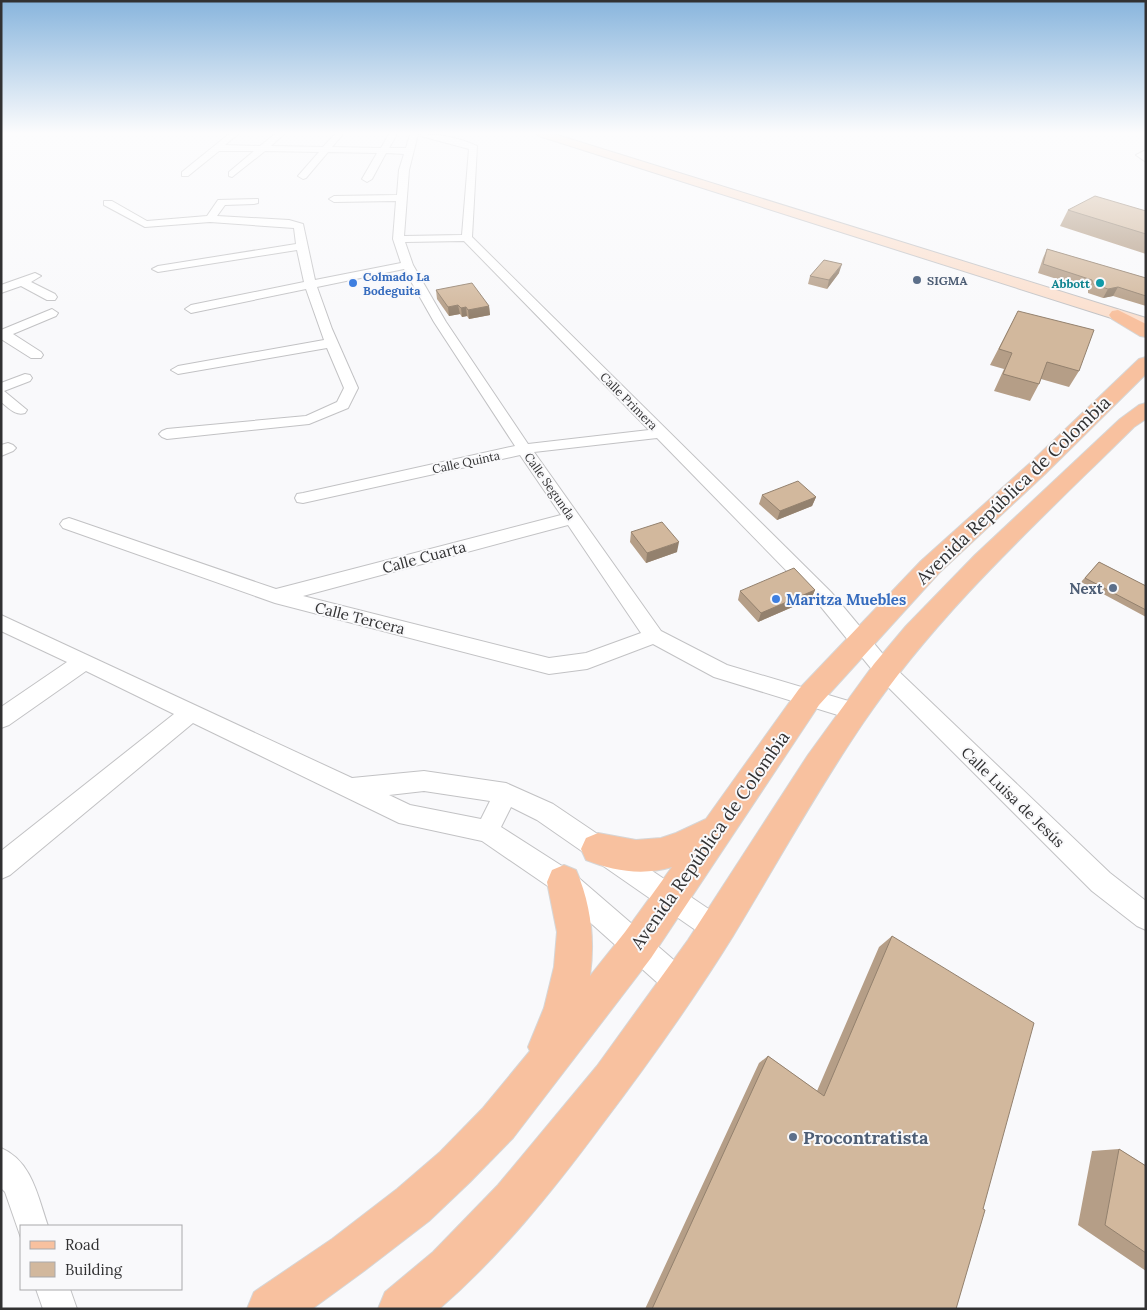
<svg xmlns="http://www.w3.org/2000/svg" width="1147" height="1310" font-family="Lora,serif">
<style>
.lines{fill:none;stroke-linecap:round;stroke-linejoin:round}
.minor-casing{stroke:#c2c2c4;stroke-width:2}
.secondary-casing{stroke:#c2c2c4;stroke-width:2}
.primary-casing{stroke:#d6d6d6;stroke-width:2}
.minor{fill:#fff;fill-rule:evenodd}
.secondary{fill:#fbe0cf;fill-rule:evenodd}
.primary{fill:#f8c19f;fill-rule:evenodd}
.wall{fill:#b59e87}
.shaded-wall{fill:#93816e}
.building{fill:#d2b89d;stroke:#93816e}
.service-dot{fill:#5c6f8a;stroke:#f9f9fb;stroke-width:2}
.shop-dot{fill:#3f7fe0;stroke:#f9f9fb;stroke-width:2}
.culture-dot{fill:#0f9aa8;stroke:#f9f9fb;stroke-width:2}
.labels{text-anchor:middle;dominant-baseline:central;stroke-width:4;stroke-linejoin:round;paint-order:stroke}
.far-shop-label{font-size:12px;font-weight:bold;fill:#366cbe;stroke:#f9f9fb;text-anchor:start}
.far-service-label{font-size:12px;font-weight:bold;fill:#4e5e75;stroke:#f9f9fb;text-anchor:start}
.far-culture-label{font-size:12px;font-weight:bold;fill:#0d838f;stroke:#f9f9fb;text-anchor:end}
.far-street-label{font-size:12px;fill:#313132;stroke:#f9f9fb}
.street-label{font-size:15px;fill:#313132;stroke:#f9f9fb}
.service-label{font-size:15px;font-weight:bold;fill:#4e5e75;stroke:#f9f9fb;text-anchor:end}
.shop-label{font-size:15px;font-weight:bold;fill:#366cbe;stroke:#f9f9fb;text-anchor:start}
.near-street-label{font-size:18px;fill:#313132;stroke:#f9f9fb}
.near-service-label{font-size:18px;font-weight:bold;fill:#4e5e75;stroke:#f9f9fb;text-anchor:start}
</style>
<rect width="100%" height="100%" fill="#f9f9fb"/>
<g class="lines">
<g class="minor-casing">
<path id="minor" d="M229 134H238L225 145 260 146 275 134H284L271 146 323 147 335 134H343L332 147 381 148 389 134H397L389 148H406L410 134H418L409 170 404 236 462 235 469 149 421 136 420 134C439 134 460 138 477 146L472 237 831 592 892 665 1110 873 1146 901V930L1137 926 1092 891 878 677 817 602 657 438 534 452 661 631 727 665 862 705 865 711 862 717 854 720 714 677 653 644 587 669 549 674 275 603 63 528 60 524 63 520 69 518 75 520 276 589 561 515 520 455 303 503 297 502 295 498 297 494 303 493 515 446 434 322 404 269 317 287 332 329 358 388 348 408 309 424 167 439 162 437 159 434 162 431 167 429 306 416 337 402 344 388 327 348 178 374 171 370 178 366 324 340 306 289 191 313 185 309 191 305 304 282 297 250 158 272 152 269 158 266 296 244 294 228 210 222 145 227 104 205V201H112L147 221 207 216 218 200 258 199V203L254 204 225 205 217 216 289 220 303 224 315 280 401 263 393 239 396 201 334 202 329 199 334 196 397 195 399 170 404 154 386 153 372 179 367 182 362 179 377 153 328 152 306 178 303 179 298 176 319 152 265 151 232 177 229 176V172L254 151H219L188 176H182V172ZM464 241 649 430 528 444 446 322 413 265 405 242ZM568 525 641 633 586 653 549 658 303 596Z
M1146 150V162L1136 155Z
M35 273 41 276 31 282 55 294 57 297 55 300H47L21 286 1 293V285Z
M52 309 58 313 56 316 13 334 41 352 43 355 41 358H31L1 339V330Z
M25 374 30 375 32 378 30 381 4 391 27 410 25 413C15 416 9 408 1 402V383Z
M8 443 13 445 16 448 13 451 1 456V445Z
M1 615 352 778 424 771 506 783 553 804 725 920 729 929 725 938 716 942 707 938 537 820 511 807 501 827 573 873 690 974 694 984 690 994 680 998 670 994 555 891 482 841 399 823 193 723 10 875 1 879V851L174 714 86 671 9 725 1 728V707L67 662 1 631ZM424 791 490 801 481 819 410 805 389 795Z
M1 1148C32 1161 38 1197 48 1226H21V1238L5 1192 1 1188Z
M36 1289H70L77 1309H43Z"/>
</g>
<g class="secondary-casing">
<path id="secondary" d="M537 134H554L1146 318V329L539 136Z"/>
</g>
<g class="primary-casing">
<path id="primary" d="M1118 310 1146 324V337L1140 336 1112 319 1109 315 1112 311Z
M1146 357V374L1045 474 939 573 819 705 651 958 513 1138 470 1182 429 1221 364 1271 312 1309H247L254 1292 332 1239 397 1189 440 1152 483 1108 530 1051 528 1047 544 1008 554 967 557 932 547 882 552 870 564 865 576 870C591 904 595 940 590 976L625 932 672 867C643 876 613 871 586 860L581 849 586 838 598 833 636 840 661 838 676 833 706 819 799 689 921 561 1029 464 1139 359Z
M1146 403V419L1134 427C1039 521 938 612 863 723 816 792 776 865 733 936 692 1002 647 1065 600 1127 552 1192 500 1256 439 1309H378L385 1292 433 1252 498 1185 597 1066 688 940 808 755 874 664 906 626 975 555 1120 419 1139 405Z"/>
</g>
<use href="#minor" class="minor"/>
<use href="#secondary" class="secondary"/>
<use href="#primary" class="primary"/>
</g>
<path class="wall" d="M1068 210 1146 211V254L1060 226Z
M1047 249 1146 278V306L1113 296 1103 298 1088 293V289L1038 273 1043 258Z
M839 273 827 289 808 284 810 276Z
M436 290 489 306 490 315 469 319 467 316 462 317 460 314 449 316 437 299Z
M1018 311 1079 371 1069 387 1041 379 1039 384 1030 401 994 391 1004 369 990 365Z
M762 495 816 497 812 506 777 520 759 504Z
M631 532 677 552 646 563 630 542Z
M1099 562 1146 586V617L1081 582Z
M815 590 811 599 758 622 738 600 740 591Z
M892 936 983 1209 956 1309H645L759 1063 768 1056 817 1091 879 947Z
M1119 1149 1146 1166V1271L1078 1225 1092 1151Z"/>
<path class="shaded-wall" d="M842 264 839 273 827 289 829 280Z
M1118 287 1113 296 1103 298 1108 289Z
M458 305 460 314 449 316 448 307Z
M489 306 490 315 469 319 468 310Z
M466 307 467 316 462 317 461 308Z
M816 497 812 506 777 520 780 511Z
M679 542 677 552 646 563 647 553Z
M815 590 811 599 758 622 761 613Z"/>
<path class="building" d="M1095 196 1146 211V234L1068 210Z
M1047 249 1146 278V296L1118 287 1108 289 1093 284 1092 280 1043 264Z
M824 260 842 264 829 280 810 276Z
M472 283 489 306 468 310 466 307 461 308 458 305 448 307 436 290Z
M1018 311 1094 330 1079 371 1047 362 1039 384 1003 374 1012 353 999 349Z
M798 481 816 497 780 511 762 495Z
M662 522 679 542 647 553 631 532Z
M1099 562 1146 586V610L1085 578Z
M794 568 815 590 761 613 740 591Z
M892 936 1034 1023 983 1209 985 1210 956 1309H652L768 1056 824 1096Z
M1119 1149 1146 1166V1253L1105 1225Z"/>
<linearGradient id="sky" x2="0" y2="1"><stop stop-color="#88b5dd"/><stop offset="0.42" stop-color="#fcfcfd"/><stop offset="1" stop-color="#fcfcfd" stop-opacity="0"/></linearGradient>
<rect width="1147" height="317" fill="url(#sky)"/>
<g class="service-dot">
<circle cx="917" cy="280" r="5"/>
<circle cx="1113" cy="588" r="5"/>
<circle cx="793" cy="1137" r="5"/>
</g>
<g class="shop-dot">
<circle cx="353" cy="283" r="5"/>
<circle cx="776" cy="599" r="5"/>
</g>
<circle class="culture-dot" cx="1100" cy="283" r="5"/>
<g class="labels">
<g class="far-shop-label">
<text x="363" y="276">Colmado La<tspan x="363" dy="14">Bodeguita</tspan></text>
</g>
<g class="far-service-label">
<text x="927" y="280">SIGMA</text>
</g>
<g class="far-culture-label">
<text x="1090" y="283">Abbott</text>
</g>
<g class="far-street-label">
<text transform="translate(629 401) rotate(45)">Calle Primera</text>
<text transform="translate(466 462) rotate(-12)">Calle Quinta</text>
<text transform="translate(550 486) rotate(55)">Calle Segunda</text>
</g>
<g class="street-label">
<text transform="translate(424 557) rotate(-15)">Calle Cuarta</text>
<text transform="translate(360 618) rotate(14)">Calle Tercera</text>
<text transform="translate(1013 797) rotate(44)">Calle Luisa de Jesús</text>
</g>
<g class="service-label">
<text x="1103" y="588">Next</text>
</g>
<g class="shop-label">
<text x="786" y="599">Maritza Muebles</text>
</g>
<g class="near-street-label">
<text transform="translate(1013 490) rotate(-44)">Avenida República de Colombia</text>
<text transform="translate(710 840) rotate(-55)">Avenida República de Colombia</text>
</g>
<g class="near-service-label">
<text x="803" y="1137">Procontratista</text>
</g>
</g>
<rect width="1147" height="1310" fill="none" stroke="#313132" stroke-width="5"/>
<rect x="20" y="1225" width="162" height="65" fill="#f9f9fb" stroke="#a9a9ab"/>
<rect x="30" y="1241" width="25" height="8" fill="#f8c19f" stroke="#a9a9ab"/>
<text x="65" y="1250" font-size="15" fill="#313132">Road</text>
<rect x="30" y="1262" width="25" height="15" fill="#d2b89d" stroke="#a9a9ab"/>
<text x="65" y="1275" font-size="15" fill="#313132">Building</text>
</svg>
